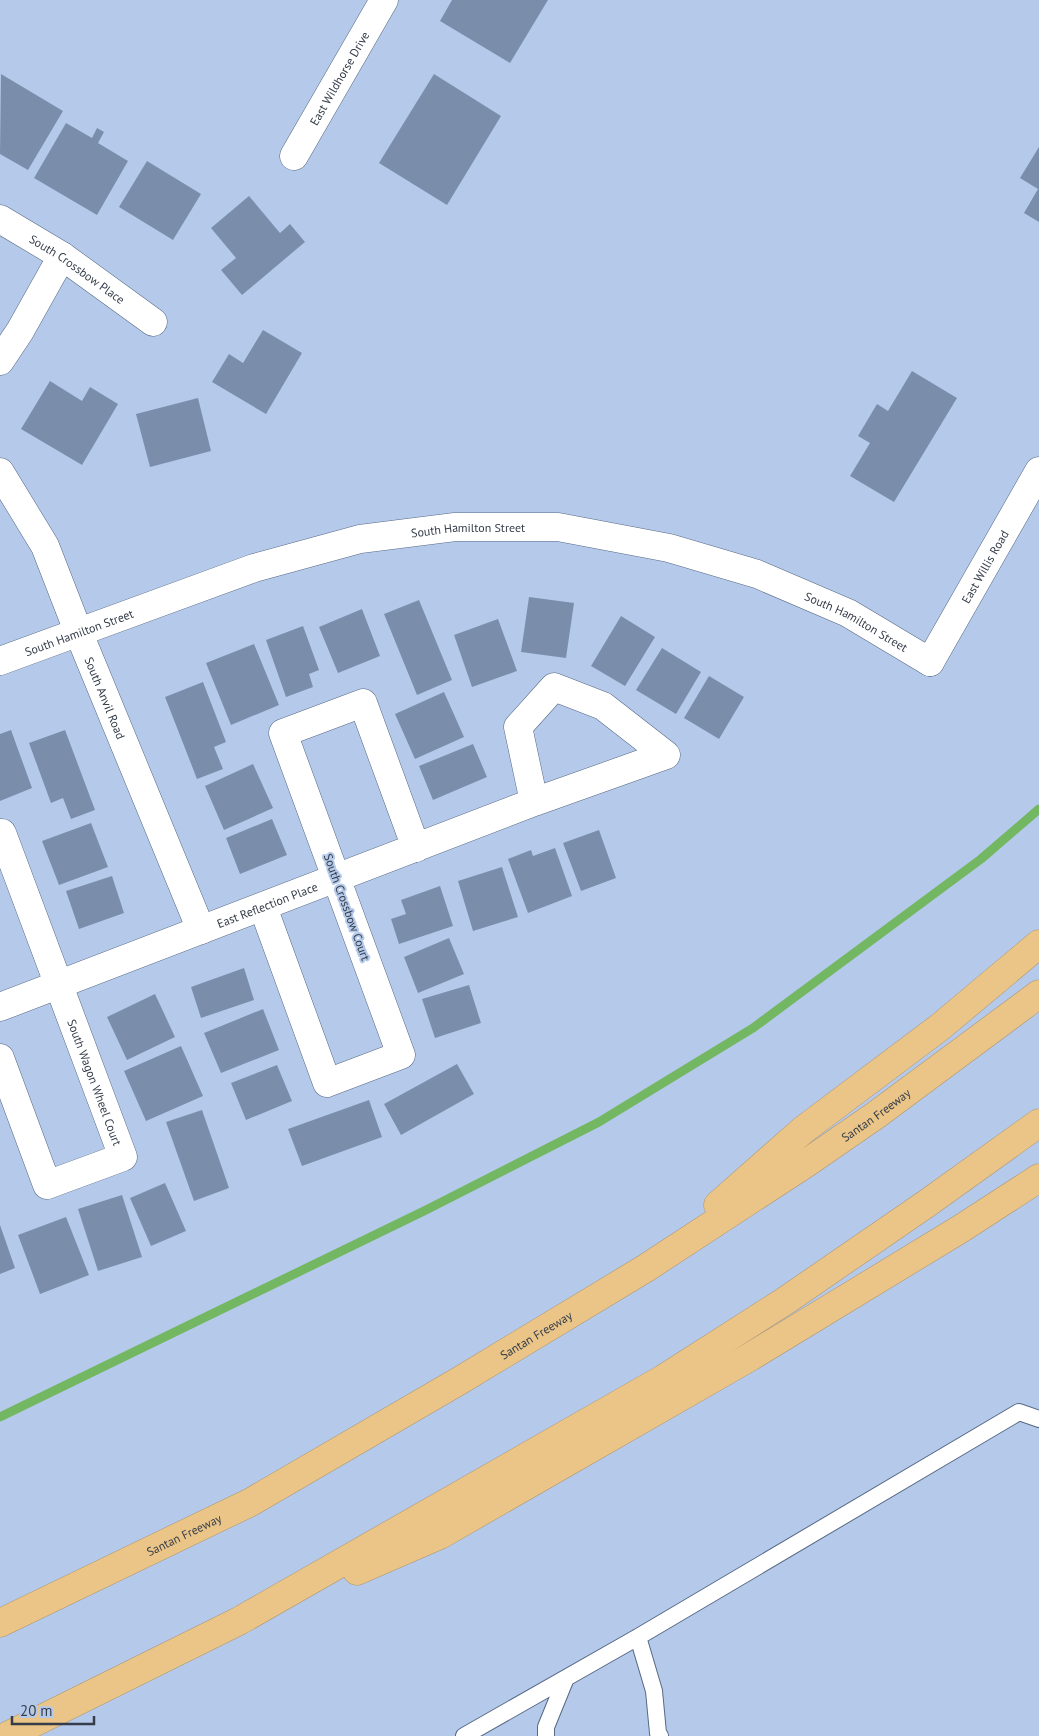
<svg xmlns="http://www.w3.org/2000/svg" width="1039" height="1736" font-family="'PT Sans',sans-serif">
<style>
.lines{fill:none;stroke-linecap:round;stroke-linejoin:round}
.stream{stroke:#74b763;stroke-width:9}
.building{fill:#7a8eac}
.service-casing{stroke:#566885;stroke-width:18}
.minor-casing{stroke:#566885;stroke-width:29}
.tertiary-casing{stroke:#566885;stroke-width:29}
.motorway-casing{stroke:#ab9572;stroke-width:29}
.service{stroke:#fff;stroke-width:16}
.minor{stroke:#fff;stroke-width:28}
.tertiary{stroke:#fff;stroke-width:28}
.motorway{stroke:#ebc587;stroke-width:28}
.labels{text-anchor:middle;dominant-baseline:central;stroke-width:4;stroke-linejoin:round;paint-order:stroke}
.street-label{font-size:12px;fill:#353d4a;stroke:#b5caea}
</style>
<rect width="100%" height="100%" fill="#b5caea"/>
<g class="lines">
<path class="stream" d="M0 1417 426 1210 599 1122 753 1028 981 859 1039 809"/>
</g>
<path class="building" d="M452 0H548L510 63 440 21Z
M1 74 63 111 28 170 0 154Z
M434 74 501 116 447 205 379 163Z
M66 123 92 138 97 128 104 132 98 143 128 161 97 215 34 178Z
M1039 147V222L1024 213 1038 189 1020 178Z
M147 161 201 194 173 240 119 207Z
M249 196 280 233 290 224 305 242 242 295 221 270 236 258 211 228Z
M263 330 302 353 266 414 212 382 229 354 243 363Z
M912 371 957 398 894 502 850 476 870 443 858 436 877 404 888 411Z
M50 381 82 401 90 387 118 404 82 465 21 429Z
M198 398 211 451 150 467 136 414Z
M529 597 574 603 566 658 521 652Z
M419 600 452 680 417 695 384 614Z
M362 609 380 656 338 673 319 627Z
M621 616 655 637 625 686 591 666Z
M498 619 517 671 472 687 454 635Z
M303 626 319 670 309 674 313 687 286 697 266 640Z
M254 644 279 705 231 725 206 663Z
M662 648 701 672 676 714 636 690Z
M709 676 744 697 719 739 684 718Z
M203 682 226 742 214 747 223 769 197 779 165 697Z
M444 692 464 737 415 759 395 714Z
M11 730 32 788 0 801V734Z
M65 730 95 810 71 819 63 798 51 803 29 743Z
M473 744 487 777 433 800 419 766Z
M253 764 273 808 224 830 205 786Z
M272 819 287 855 240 874 226 838Z
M91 823 108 867 59 885 42 841Z
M599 830 616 878 581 891 563 843Z
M555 848 572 896 528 913 508 859 531 850 533 856Z
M502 867 518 917 473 931 458 881Z
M112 876 124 913 79 929 66 891Z
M440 886 453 926 399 944 391 919 406 914 401 900Z
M449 938 464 974 418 993 404 957Z
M244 968 254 1000 201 1018 191 987Z
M469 985 481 1023 435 1038 422 999Z
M155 994 175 1037 127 1060 107 1017Z
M263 1009 279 1050 221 1073 204 1033Z
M181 1046 203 1096 146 1121 124 1071Z
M457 1064 474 1094 401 1135 384 1104Z
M277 1065 292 1101 246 1120 231 1083Z
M369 1100 382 1137 302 1166 288 1129Z
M202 1110 229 1188 194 1201 166 1122Z
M165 1183 186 1231 151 1246 130 1198Z
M122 1195 142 1257 98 1271 78 1209Z
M66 1217 89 1275 40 1294 18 1235Z
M0 1225 15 1268 0 1274Z"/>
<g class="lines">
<g class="service-casing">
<path id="service" d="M638 1637 654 1691 658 1733 660 1736
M464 1736 638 1637 1019 1412 1039 1419
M546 1736V1727L566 1678"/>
</g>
<g class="minor-casing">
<g id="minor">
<path id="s1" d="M294 156 384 0"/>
<path id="s2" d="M0 219 62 256 153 322"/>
<path d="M0 361 20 331 62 256"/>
<path id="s3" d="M0 472 45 546 78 631 201 930"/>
<path id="s4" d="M930 662 1039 471"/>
<path id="s5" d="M0 833H2L123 1157 47 1185 0 1058"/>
<path d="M263 907 327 1083 401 1055 283 733 363 703 416 848"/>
<path id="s6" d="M0 1007 534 802 666 755 603 706 554 687 518 727 534 802"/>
</g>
</g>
<g class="tertiary-casing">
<g id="tertiary">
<path id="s7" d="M0 661 254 568 360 539 455 527H558L669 548 757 574 848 613 930 662"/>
</g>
</g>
<g class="motorway-casing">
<g id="motorway">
<path d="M718 1205 803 1130 940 1027 1039 944"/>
<path d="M357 1571 440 1535 750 1357 962 1228 1039 1178"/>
<path id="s8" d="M0 1623 251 1502 459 1381 646 1268 808 1162 876 1115 1039 994"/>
<path d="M7 1736 239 1621 663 1379 785 1301 926 1204 1039 1123"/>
</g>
</g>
<use href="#service" class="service"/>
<use href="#minor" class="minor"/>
<use href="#tertiary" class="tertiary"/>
<use href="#motorway" class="motorway"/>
</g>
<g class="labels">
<g class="street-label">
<text stroke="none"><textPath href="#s1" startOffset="90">East Wildhorse Drive</textPath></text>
<text stroke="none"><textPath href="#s2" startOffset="92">South Crossbow Place</textPath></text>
<text stroke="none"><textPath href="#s7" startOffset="489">South Hamilton Street</textPath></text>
<text stroke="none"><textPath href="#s4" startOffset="110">East Willis Road</textPath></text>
<text stroke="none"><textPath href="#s7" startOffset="894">South Hamilton Street</textPath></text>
<text stroke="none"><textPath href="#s7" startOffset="84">South Hamilton Street</textPath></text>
<text stroke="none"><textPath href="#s3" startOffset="250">South Anvil Road</textPath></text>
<text stroke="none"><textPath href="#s6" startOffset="286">East Reflection Place</textPath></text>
<text transform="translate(347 907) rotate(70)">South Crossbow Court</text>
<text stroke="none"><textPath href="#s5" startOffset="268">South Wagon Wheel Court</textPath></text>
<text stroke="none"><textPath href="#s8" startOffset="1014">Santan Freeway</textPath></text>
<text stroke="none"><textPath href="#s8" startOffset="609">Santan Freeway</textPath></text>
<text stroke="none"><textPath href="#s8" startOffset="204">Santan Freeway</textPath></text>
</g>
</g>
<path d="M12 1716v8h82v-8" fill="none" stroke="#353d4a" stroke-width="2.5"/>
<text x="20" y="1716" font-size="15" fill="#353d4a" stroke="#b5caea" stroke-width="4" paint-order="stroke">20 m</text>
</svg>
